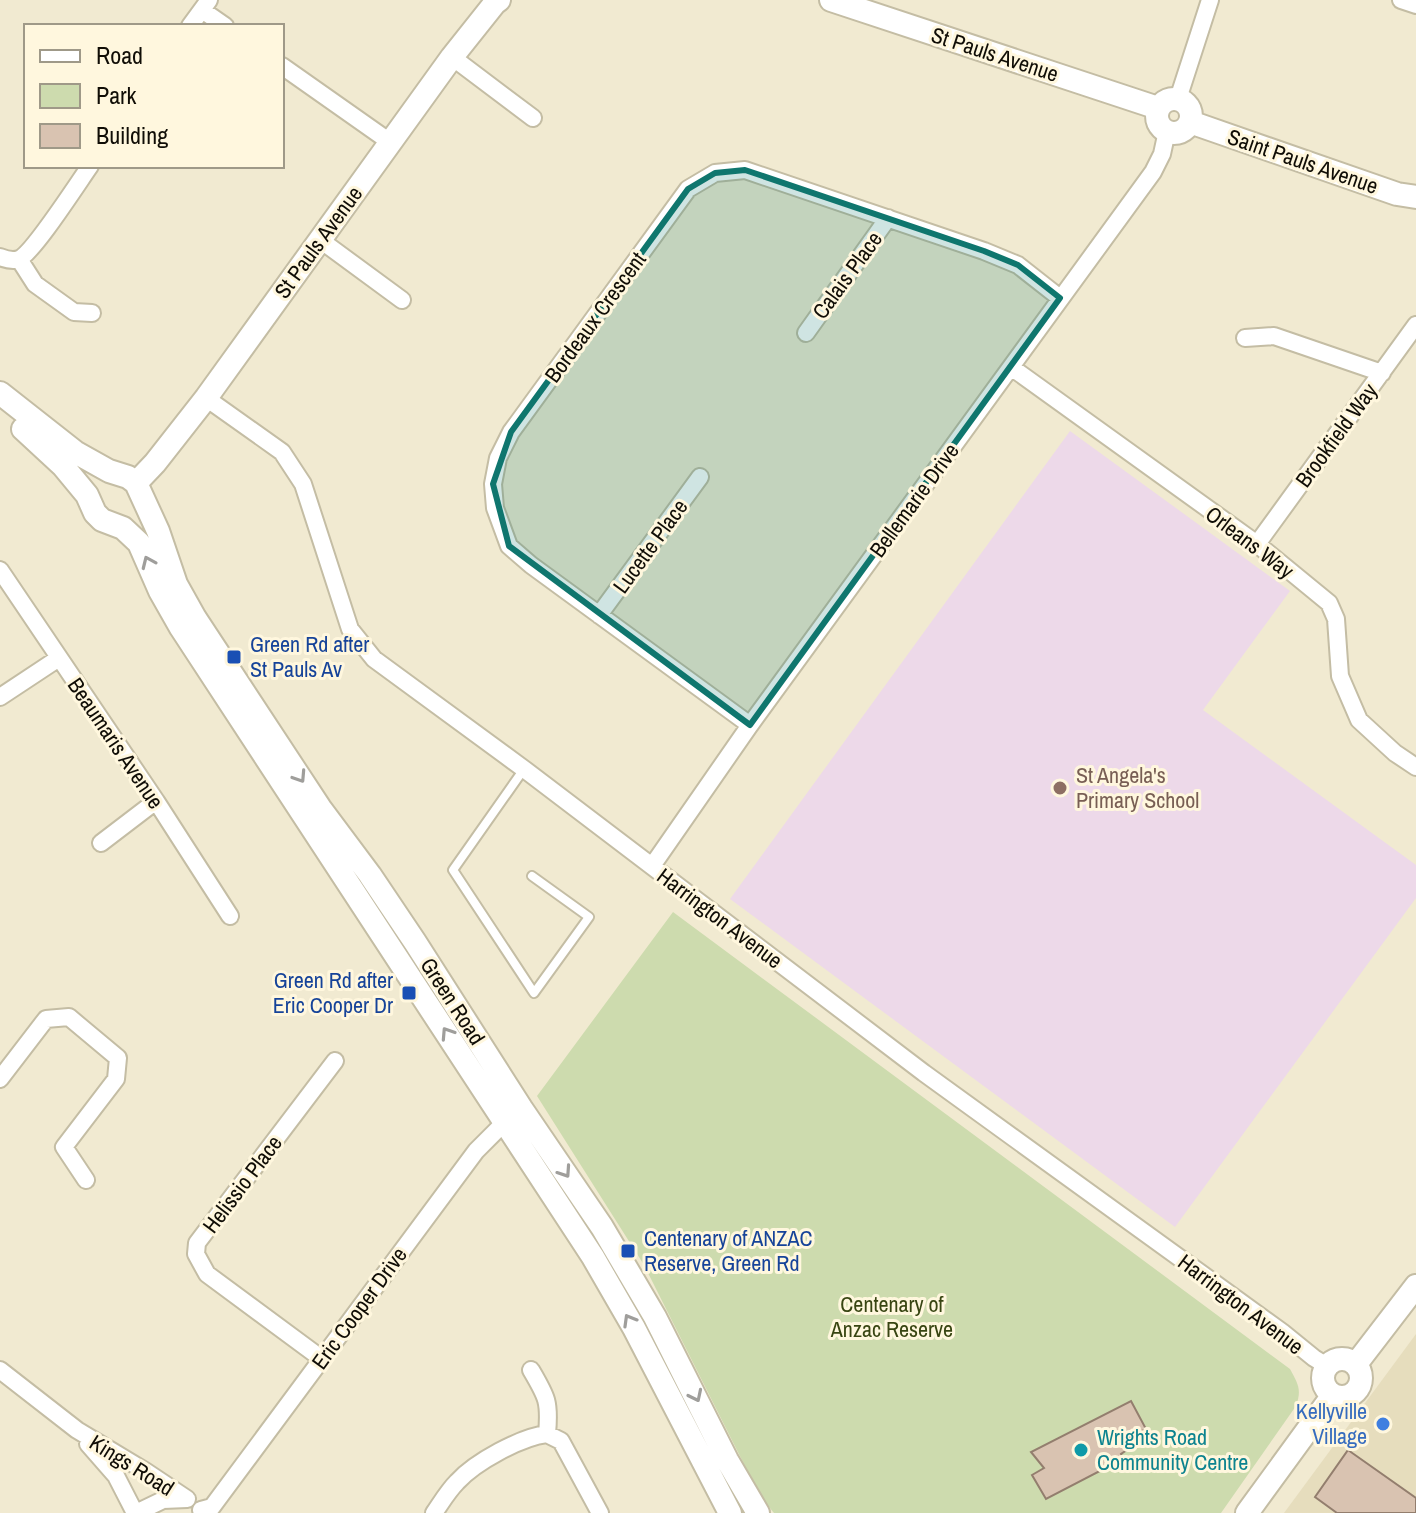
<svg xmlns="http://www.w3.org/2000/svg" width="1416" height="1513" font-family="'Archivo Narrow',sans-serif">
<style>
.built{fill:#e6ddbd}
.education{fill:#edd9e9}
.green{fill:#cddbae}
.building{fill:#d9c3b1;stroke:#937e6e;stroke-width:2}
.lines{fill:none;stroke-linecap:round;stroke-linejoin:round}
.lane-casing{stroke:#c4bda4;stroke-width:12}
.street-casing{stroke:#c4bda4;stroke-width:20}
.secondary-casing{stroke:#c4bda4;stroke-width:26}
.lane{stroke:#fff;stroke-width:8}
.street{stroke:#fff;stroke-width:16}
.secondary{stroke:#fff;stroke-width:22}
.oneway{stroke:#9f9e9b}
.marked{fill:#0f766e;fill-opacity:0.2;stroke:#0f766e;stroke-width:6;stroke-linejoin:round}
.transit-dot{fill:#1a4fb4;stroke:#fff7de;stroke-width:3}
.education-dot{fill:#8d6e63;stroke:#fff7de;stroke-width:3}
.shop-dot{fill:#3f7fe0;stroke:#fff7de;stroke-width:3}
.culture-dot{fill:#0f9aa8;stroke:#fff7de;stroke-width:3}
.labels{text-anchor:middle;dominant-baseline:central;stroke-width:6;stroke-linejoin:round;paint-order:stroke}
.street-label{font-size:22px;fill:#100d06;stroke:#fff7de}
.transit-label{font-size:22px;fill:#164399;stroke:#fff7de;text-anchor:start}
.education-label{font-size:22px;fill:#785e54;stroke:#fff7de;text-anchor:start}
.park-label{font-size:22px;fill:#384512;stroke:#fff7de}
.shop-label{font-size:22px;fill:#366cbe;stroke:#fff7de;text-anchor:end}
.culture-label{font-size:22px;fill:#0d838f;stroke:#fff7de;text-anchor:start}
</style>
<rect width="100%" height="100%" fill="#f1ead1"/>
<path class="built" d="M1416 1334V1513H1284Z"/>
<path class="education" d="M1070 431 1290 591 1203 710 1416 865V898L1175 1227 730 899Z"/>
<path class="green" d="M673 912 1290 1369C1298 1384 1302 1389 1296 1406L1221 1513H774L760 1496 644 1265 537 1096Z"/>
<path class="building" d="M1131 1401 1146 1429 1129 1438 1130 1448 1121 1454 1123 1459 1046 1499 1032 1475 1044 1468 1031 1452Z
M1348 1450 1416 1498V1513H1337L1315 1497Z"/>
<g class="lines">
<g class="lane-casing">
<path id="lane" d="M524 769 453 870 534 993 589 917 532 876"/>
</g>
<g class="street-casing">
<path id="street" d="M1401 0 1416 5
M202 10 225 26
M190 26 209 0
M452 57 533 118
M282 66 390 142
M1178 99 1210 0
M319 239 402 300
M0 257C5 259 13 261 19 259 33 253 78 183 90 166
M19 259 35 284 74 312 92 313
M806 333 888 218
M1245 338 1274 336 1382 373
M1011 367 1257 544 1329 603 1336 619 1340 676 1359 720 1395 753 1416 767
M206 398 282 452 303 484 350 629 374 659 524 769 924 1073 1282 1332 1314 1358 1327 1366
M1257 544 1416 325
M0 570 156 801 230 916
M599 615 700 477
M0 697 59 658
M750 725 531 565 509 546 495 508 493 484 498 458 511 432 688 189 715 173 745 170 984 251 1018 265 1060 298
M101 843 156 801
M652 866 750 725 1153 172 1162 154 1167 131
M0 1079 46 1019 69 1017 118 1058 116 1079 64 1147 86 1180
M322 1359 207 1274 196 1254 197 1243 335 1061
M0 1370 77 1430 145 1471 187 1499
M531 1370C547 1397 550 1402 547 1434
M547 1434 561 1441 600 1513
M88 1444 116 1476 135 1513
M201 1510 212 1507 476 1151 510 1117
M136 1513 163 1500 187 1499
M434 1513C441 1503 448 1491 457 1482 475 1462 521 1437 547 1434"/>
</g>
<g class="secondary-casing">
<path id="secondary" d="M831 0 1158 108
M1157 116a17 17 0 1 1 34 0a17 17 0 1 1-34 0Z
M1190 122 1397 194 1416 197
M0 393 75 452 109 471 128 477 136 483 158 531 176 584 195 618 320 808 370 875 415 942 521 1108 602 1227 655 1317 727 1460 758 1513
M23 429 63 466 87 495 95 513 102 520 123 528 139 543 160 591 181 628 593 1257 634 1328 730 1513
M136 483 155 463 206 398 452 57 495 3 499 0
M1323 1378a19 19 0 1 1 38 0a19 19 0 1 1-38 0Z
M1356 1364 1416 1286
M1247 1513 1333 1395"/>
</g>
<use href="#lane" class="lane"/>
<use href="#street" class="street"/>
<use href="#secondary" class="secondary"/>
</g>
<defs><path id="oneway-chevron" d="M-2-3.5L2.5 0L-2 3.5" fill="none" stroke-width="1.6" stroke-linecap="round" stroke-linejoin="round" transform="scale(2)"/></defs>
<g class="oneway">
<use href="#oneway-chevron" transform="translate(148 562) rotate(-114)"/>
<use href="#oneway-chevron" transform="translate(300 777) rotate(57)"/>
<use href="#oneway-chevron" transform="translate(447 1033) rotate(-123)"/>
<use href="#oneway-chevron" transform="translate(565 1172) rotate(56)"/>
<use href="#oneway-chevron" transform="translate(629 1320) rotate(-120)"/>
<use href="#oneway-chevron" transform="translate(696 1396) rotate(64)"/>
</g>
<path class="marked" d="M745 170 984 251 1018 265 1060 298 750 725 509 546 493 484 511 432 688 189 715 173Z"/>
<g class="transit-dot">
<rect x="226" y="649" width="16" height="16" rx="4"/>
<rect x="401" y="985" width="16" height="16" rx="4"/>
<rect x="620" y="1243" width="16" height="16" rx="4"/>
</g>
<circle class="education-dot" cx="1060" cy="788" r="8"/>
<circle class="shop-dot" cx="1383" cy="1424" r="8"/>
<circle class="culture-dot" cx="1081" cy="1450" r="8"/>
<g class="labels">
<g class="street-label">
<text transform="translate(995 54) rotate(18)">St Pauls Avenue</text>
<text transform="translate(1303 161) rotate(19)">Saint Pauls Avenue</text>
<text transform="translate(318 242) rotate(-54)">St Pauls Avenue</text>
<text transform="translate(847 275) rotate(-54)">Calais Place</text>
<text transform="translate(595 317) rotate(-54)">Bordeaux Crescent</text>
<text transform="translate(1336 435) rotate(-54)">Brookfield Way</text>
<text transform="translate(914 500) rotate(-54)">Bellemarie Drive</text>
<text transform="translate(1250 542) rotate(37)">Orleans Way</text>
<text transform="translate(650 546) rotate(-54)">Lucette Place</text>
<text transform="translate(116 743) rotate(56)">Beaumaris Avenue</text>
<text transform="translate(720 918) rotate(37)">Harrington Avenue</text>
<text transform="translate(453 1001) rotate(57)">Green Road</text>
<text transform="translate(242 1184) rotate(-53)">Helissio Place</text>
<text transform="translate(1241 1304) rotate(37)">Harrington Avenue</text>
<text transform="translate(359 1308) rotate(-54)">Eric Cooper Drive</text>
<text transform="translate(132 1465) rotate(32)">Kings Road</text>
</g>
<g class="transit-label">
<text x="250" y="644">Green Rd after<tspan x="250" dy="25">St Pauls Av</tspan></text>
<text x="393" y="980" text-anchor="end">Green Rd after<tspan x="393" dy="25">Eric Cooper Dr</tspan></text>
<text x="644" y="1238">Centenary of ANZAC<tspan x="644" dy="25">Reserve, Green Rd</tspan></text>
</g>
<g class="education-label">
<text x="1076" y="775">St Angela's<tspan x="1076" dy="25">Primary School</tspan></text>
</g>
<g class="park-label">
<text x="892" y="1304">Centenary of<tspan x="892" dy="25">Anzac Reserve</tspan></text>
</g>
<g class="shop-label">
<text x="1367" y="1411">Kellyville<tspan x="1367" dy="25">Village</tspan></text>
</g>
<g class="culture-label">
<text x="1097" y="1437">Wrights Road<tspan x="1097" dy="25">Community Centre</tspan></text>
</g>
</g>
<rect x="24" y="24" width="260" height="144" fill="#fff7de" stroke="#9f9988" stroke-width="2"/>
<rect x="40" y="50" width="40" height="12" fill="#ffffff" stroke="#9f9988" stroke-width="2"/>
<text x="96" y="64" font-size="24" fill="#100d06">Road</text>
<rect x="40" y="84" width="40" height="24" fill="#cddbae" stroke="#9f9988" stroke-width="2"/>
<text x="96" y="104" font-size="24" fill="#100d06">Park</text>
<rect x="40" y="124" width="40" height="24" fill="#d9c3b1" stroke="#9f9988" stroke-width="2"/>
<text x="96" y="144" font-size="24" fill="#100d06">Building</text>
</svg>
